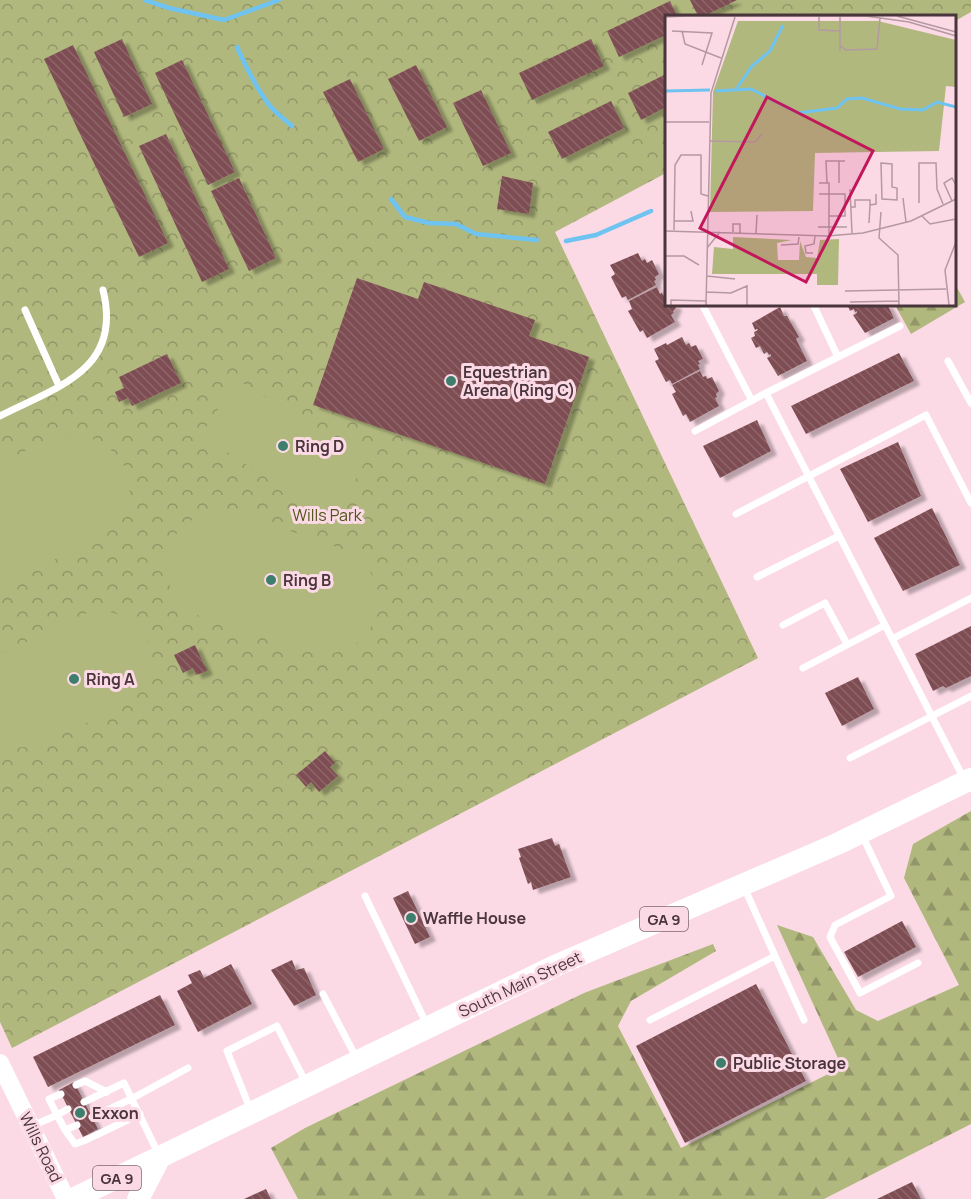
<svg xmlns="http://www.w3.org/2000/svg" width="971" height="1199" font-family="Manrope,sans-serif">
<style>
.forest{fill:url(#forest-firs)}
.park{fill:url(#park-crowns)}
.garden{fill:#b1b87d}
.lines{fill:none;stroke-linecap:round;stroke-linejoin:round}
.stream{stroke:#6ec3f0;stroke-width:4.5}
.building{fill:url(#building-back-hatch);filter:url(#shadow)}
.service{stroke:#fff;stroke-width:7}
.tertiary{stroke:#fff;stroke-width:18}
.trunk{stroke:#fff;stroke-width:22}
.poi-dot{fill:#3e7e6d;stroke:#fbdae6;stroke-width:2}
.labels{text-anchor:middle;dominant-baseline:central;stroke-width:6;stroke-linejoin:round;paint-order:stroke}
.shield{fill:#fbdae6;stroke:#7f6670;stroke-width:1.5}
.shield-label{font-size:15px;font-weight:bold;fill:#4a353d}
.poi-label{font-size:16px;font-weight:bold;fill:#4a353d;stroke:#fbdae6;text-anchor:start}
.park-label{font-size:16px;fill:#50551a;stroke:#fbdae6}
.street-label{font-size:16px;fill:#4a353d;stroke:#fbdae6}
.inset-river{fill:none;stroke:#6ec3f0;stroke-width:3}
.inset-road{fill:none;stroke:#b498a2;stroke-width:1.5}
.view{fill:#c2185b;fill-opacity:0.15;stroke:#c2185b;stroke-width:3}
.inset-edge{fill:none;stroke:#4a353d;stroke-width:3}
</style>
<defs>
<pattern id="forest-firs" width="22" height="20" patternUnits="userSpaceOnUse" patternTransform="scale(1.5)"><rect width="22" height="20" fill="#b1b87d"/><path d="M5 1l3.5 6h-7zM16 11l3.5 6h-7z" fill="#929668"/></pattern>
<pattern id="park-crowns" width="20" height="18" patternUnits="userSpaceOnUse" patternTransform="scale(1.5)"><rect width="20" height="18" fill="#b1b87d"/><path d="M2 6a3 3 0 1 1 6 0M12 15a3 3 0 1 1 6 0" fill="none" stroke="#929668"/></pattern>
<pattern id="building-back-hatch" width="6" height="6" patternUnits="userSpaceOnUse" patternTransform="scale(1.5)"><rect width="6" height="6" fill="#7e4e52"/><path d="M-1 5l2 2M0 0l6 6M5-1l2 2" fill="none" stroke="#8d6569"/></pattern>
<filter id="shadow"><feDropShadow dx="6" dy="4" stdDeviation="1.5" flood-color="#0004"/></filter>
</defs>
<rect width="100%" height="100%" fill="#fbdae6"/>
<path class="forest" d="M955 284 965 302 911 334 895 305 954 304Z
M971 811V1124L824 1199H298L271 1148 305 1128 584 993 713 944 716 951 631 1001 618 1026 681 1148 842 1067 777 925 813 937 856 1010 878 1021 959 985 904 878 913 844Z"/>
<path class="park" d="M0 0H971V12L955 21 954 16H666V173L555 232 758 658 12 1048 0 1022Z"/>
<path class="garden" d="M237 380 368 457 333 520 201 435Z
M81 434 104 444 120 458 127 472 130 494 118 519 105 534 0 587V463L52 438Z
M219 511H227L240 514 340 548C357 556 372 567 376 586 380 602 378 617 369 630 358 647 337 656 317 653 308 652 299 648 291 645 276 641 262 636 247 631 225 624 196 620 180 602 167 588 163 566 170 547 178 524 197 515 219 511Z
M97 610C117 611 133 620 144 636 158 656 151 683 133 698 124 706 112 711 101 716 82 725 64 734 46 742 29 748 16 750 0 742V655L91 611Z"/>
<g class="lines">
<path class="stream" d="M145 0 169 8 224 20 279 0
M237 47C246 67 256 88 270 106 276 113 285 120 292 126
M391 199 405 217 429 223 456 224 476 234 537 240
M566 241 596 235 651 211"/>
</g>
<path class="building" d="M690 0H737L704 16H698Z
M670 1 677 16H666V35L619 57 607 31Z
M122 39 152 104 124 117 94 52Z
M591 39 604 66 532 100 519 73Z
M73 45 168 243 139 257 44 59Z
M182 60 235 172 208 185 155 73Z
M416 65 447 127 419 141 388 79Z
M666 74V107L641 120 628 93Z
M350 79 384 149 358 162 323 92Z
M481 90 511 153 483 166 453 103Z
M611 101 624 128 562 159 548 132Z
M166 134 229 269 202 282 139 146Z
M502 176 533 183 529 214 497 209Z
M239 178 276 258 249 271 211 191Z
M638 253 642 261 645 259 647 263 652 260 659 274 655 277 656 280 654 281 656 285 628 300 626 296 622 298 611 277 615 274 610 265Z
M357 278 418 299 424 282 535 320 529 336 589 357 545 484 313 405Z
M657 287 660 294 662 293 664 296 666 294V304H674L676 308 673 311 674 313 671 315 675 322 647 338 643 330 640 332 628 311 632 309 629 301Z
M847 304H887L894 318 865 333 853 315 857 313V311L855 312 854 309 850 311Z
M780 307 784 316H787L799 337 796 339 807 361 778 376 767 358 771 356V354L769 355 767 352 764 354 760 346 756 348 751 338 755 336 754 332 758 330 757 329 755 330 752 323Z
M682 337 686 345 689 343 691 347 696 345 703 359 698 361 700 364 698 365 700 369 672 384 670 380 666 382 655 361 659 359 654 349 666 343 667 345Z
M899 353 914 381 806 434 791 406Z
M167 354 181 383 132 406 128 398 119 402 115 392 124 388 119 377Z
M700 371 703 377 706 376 707 379 712 377 719 391 716 394 717 397 715 398 719 406 690 422 686 414 683 416 672 394 676 392 672 385Z
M757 420 771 451 720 478 703 446Z
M898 442 921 496 868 522 840 469Z
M932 508 960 565 903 591 874 538Z
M971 626V676L946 688 943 686 933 691 915 654Z
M195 645 207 671 196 675 193 668 183 673 174 655Z
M858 677 874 709 842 726 825 693Z
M325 751 335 763 330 767 338 776 319 792 311 782 306 787 296 775Z
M552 838 555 846 559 844 571 877 533 890 531 882 528 884 519 858 521 857 518 849Z
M408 891 430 937 415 944 393 898Z
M902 921 916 947 858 977 844 952Z
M292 960 296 970 304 968 316 995 294 1006 271 970Z
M231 964 252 1004 198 1032 177 991 192 983 188 975 200 970 204 978Z
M756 984 806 1081 685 1143 636 1046Z
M160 995 175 1025 48 1087 33 1057Z
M74 1082 98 1129 83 1137 59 1090Z
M912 1182 921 1199H877Z
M266 1189 271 1199H244Z"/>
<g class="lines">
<path class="service" d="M702 304 752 401
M813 304 838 357
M25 310 59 386
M948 361 971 403
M766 393 900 326
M0 416C57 387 123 370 103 290
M695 431 766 393 964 779
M736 514 926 415 971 503
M757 577 839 536
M783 625 825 603 847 644
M892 639 971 598
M803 668 885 625
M850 758 971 696
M862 835 891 896 835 925 830 937 860 993 918 963
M365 896 427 1025
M775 956 804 1020
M323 994 357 1059
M650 1020 775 956 744 887
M76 1085 85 1081 107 1092
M61 1094 49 1099 57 1115 68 1109
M84 1102 124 1083 159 1155
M251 1111 227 1051 277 1026 306 1083
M92 1117 131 1099 188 1068
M32 1126 57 1115 65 1130 75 1144 86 1140 140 1114
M65 1130 77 1125"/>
<path class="tertiary" d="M0 1063 66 1199"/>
<path class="trunk" d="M73 1199 557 965 837 844 971 779
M138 1199 160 1157"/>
</g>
<g class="poi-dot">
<circle cx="451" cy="381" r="6"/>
<circle cx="283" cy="446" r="6"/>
<circle cx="271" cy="580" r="6"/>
<circle cx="74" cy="679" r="6"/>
<circle cx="411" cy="918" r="6"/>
<circle cx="721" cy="1063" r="6"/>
<circle cx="80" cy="1113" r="6"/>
</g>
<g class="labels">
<g class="shield">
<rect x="640" y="907" width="48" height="24" rx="4.5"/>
<rect x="93" y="1166" width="48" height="24" rx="4.5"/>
</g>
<g class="shield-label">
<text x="664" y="919">GA 9</text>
<text x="117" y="1178">GA 9</text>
</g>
<g class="poi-label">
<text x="463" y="372">Equestrian<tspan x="463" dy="18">Arena (Ring C)</tspan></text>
<text x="295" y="446">Ring D</text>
<text x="283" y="580">Ring B</text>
<text x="86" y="679">Ring A</text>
<text x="423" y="918">Waffle House</text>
<text x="733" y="1063">Public Storage</text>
<text x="92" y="1113">Exxon</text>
</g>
<g class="park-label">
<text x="327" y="515">Wills Park</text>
</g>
<g class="street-label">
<text transform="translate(520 984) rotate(-25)">South Main Street</text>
<text transform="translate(41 1147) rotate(64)">Wills Road</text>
</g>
</g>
<g transform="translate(665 15)">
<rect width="291" height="291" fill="#fbdae6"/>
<path d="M68 222 127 225 112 228 113 245H134L135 226 141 242 152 243 155 225 174 224 173 270H152V259H47L49 232 68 234Z" fill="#b1b87d"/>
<path d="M73 6H213L291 25V72L281 71 274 136 150 138 148 196 45 197 48 77Z" fill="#b1b87d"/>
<path d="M249 19 268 24 275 36V47L248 48ZM236 30V48L218 47 222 35ZM118 32 133 43 111 75 95 64 104 55H118L112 42ZM145 49 167 63 152 85 138 69ZM234 57 235 82H227L215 74 211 59ZM243 57 266 58 257 78 242 82ZM65 132 87 134 89 143 62 145 58 139ZM91 150H98L109 162 108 171H100L89 160ZM62 160a9 9 0 1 1 18 0a9 9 0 1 1-18 0Z" fill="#b1b87d"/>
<path class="inset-river" d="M72 73 87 51 105 36 118 10M0 76 45 75M50 76 86 74 133 98 172 93 182 84 197 83 235 94 258 95 272 87 291 92"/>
<path class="inset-road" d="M20 1H201L244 7 291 21M232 1 291 17M0 2 21 1M154 2V15L175 16V1M7 16 47 18 37 50M17 16 20 29 56 43M175 16V36M175 31 181 35 212 34 215 3M0 107H44M44 126 90 127 97 119M216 148 227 149V172L232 173V185L217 184ZM154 168H164V219M162 168 161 146H180M174 168V146M185 174 187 218M154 179H180V201H164M238 183 241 207M287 186 279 168 287 163 291 170M254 188V148H271L272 174 278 189M186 192H190V185H205V190M216 197 214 223 233 240 234 290M257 201 265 209 291 204M9 206H28L26 196M204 208 205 190 211 189V179M153 212H182M9 215 10 150 16 140H36V179L43 181M0 216 162 221 198 218 246 206 291 184M68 217V209H75V218M91 218 92 200M116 230 133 229 134 222M42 233 55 217M148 238H141L140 231 149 229 150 221M0 241H19L34 250M42 261 70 264M180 276 281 274M41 277 66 278 82 271V290M185 287 234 286M6 290V285L41 286M41 290 46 78 70 2M284 290 280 255 291 227"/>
<path class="view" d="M102 82 208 136 141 267 35 213Z"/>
<rect width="291" height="291" class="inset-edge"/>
</g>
</svg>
